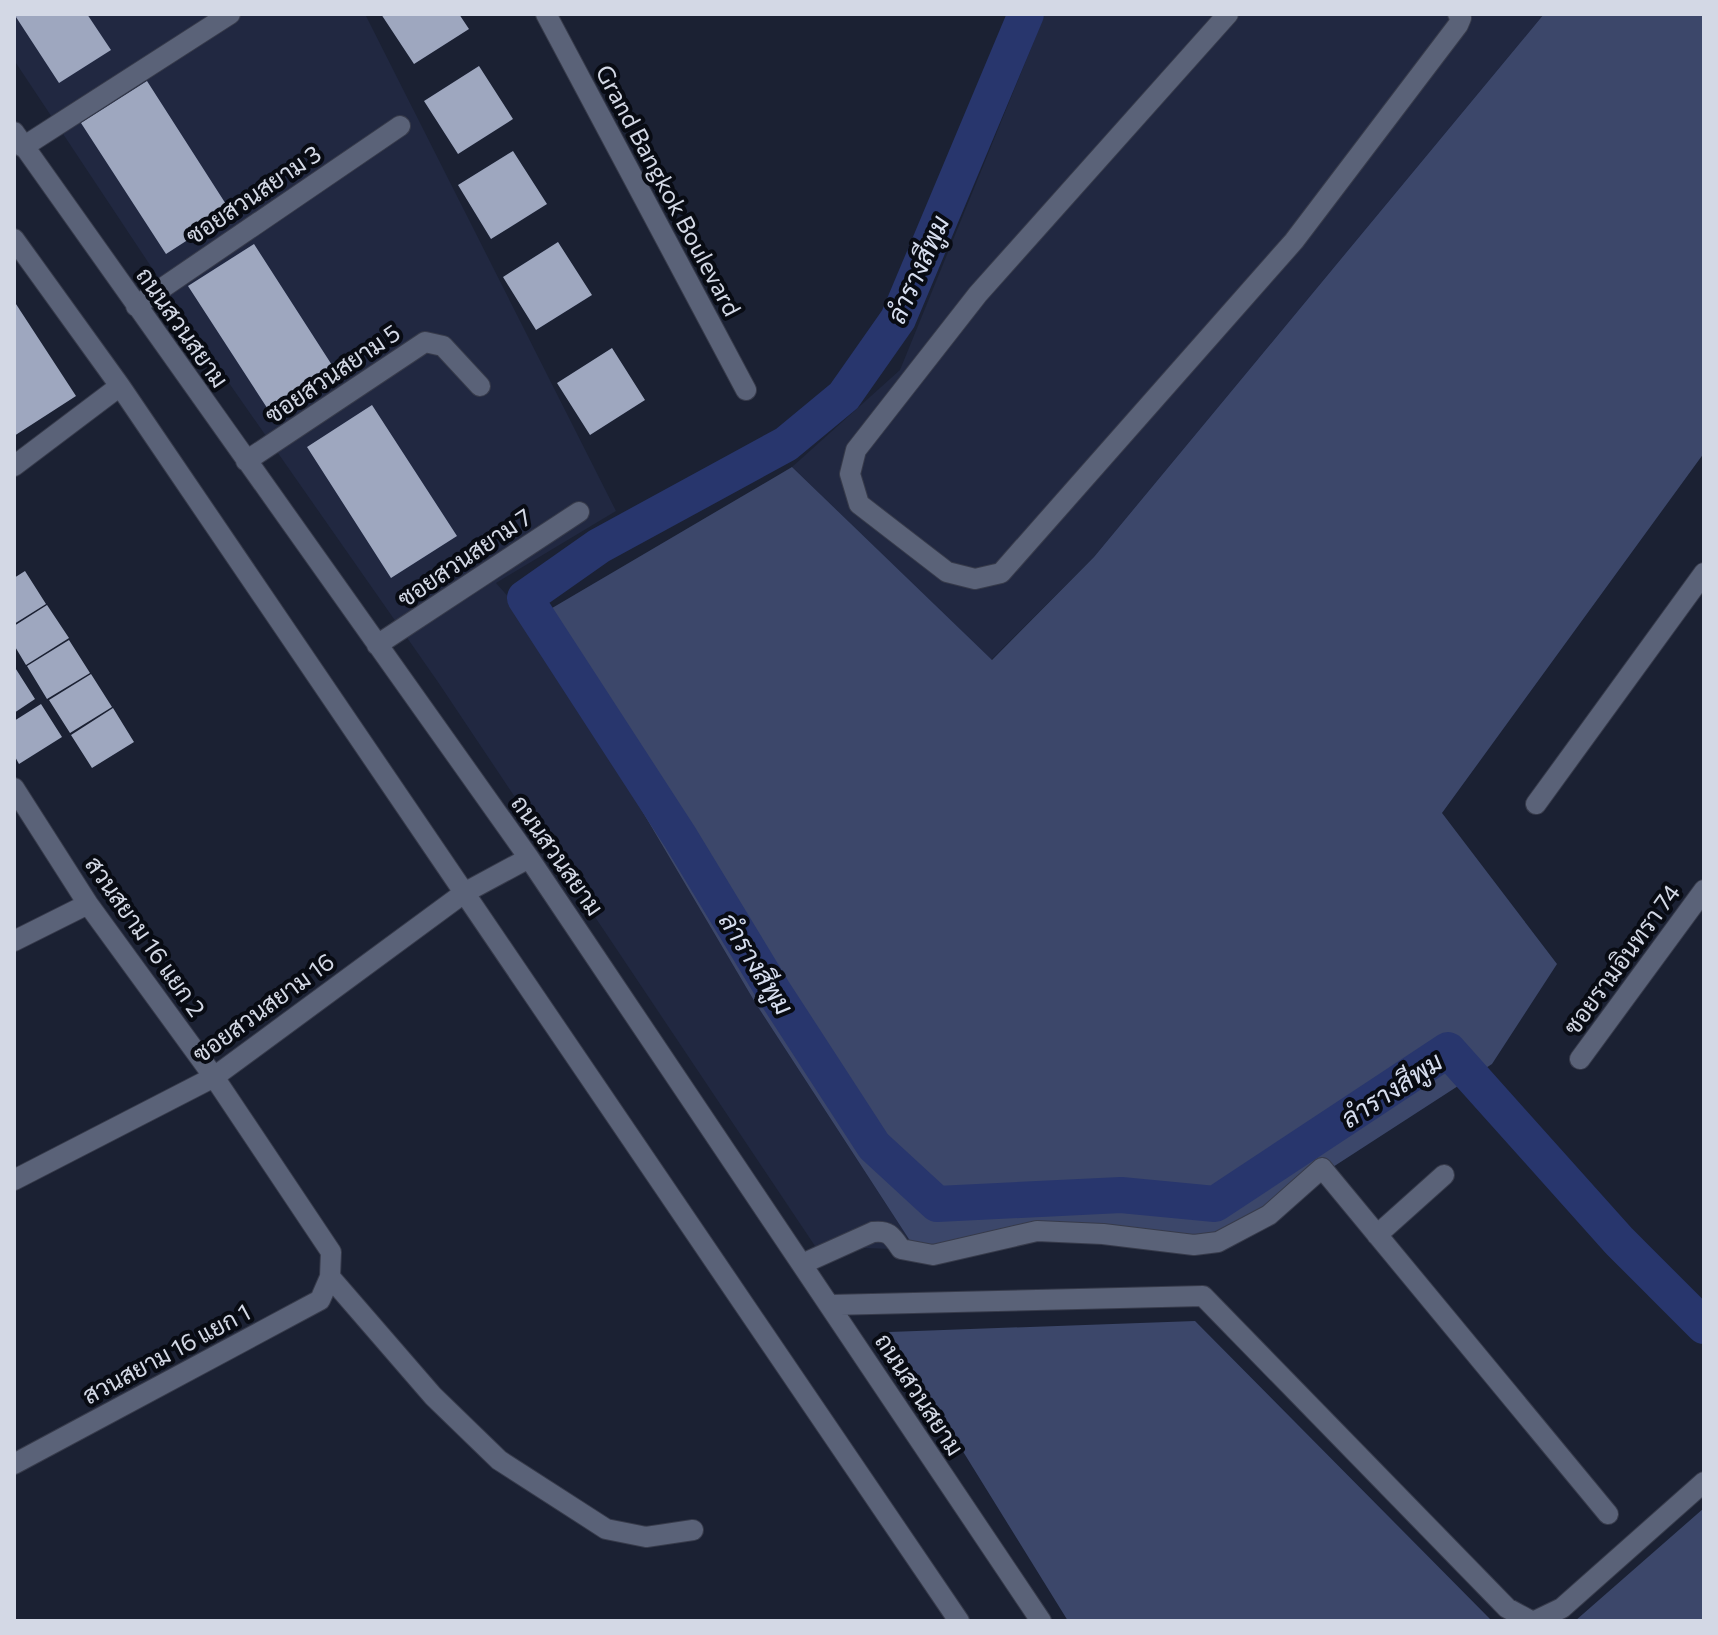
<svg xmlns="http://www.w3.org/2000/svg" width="1718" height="1635" font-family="Commissioner,Sarabun,sans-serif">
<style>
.built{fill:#212841}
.green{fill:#3c476a}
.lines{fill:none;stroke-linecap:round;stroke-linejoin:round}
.canal{stroke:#28366d;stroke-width:36}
.building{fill:#9ea7bf}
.minor-casing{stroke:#373b4b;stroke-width:22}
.minor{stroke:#5a6278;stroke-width:20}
.labels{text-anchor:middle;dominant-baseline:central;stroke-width:8;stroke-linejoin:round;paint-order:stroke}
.street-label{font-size:24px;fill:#d3d8e5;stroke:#080b13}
.water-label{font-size:26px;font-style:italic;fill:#d6ddee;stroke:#080b13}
</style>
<rect width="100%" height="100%" fill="#1b2133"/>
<path class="built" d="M14 14H365L616 511 496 583 530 621 756 1004 916 1250 815 1246 438 682 215 363 14 60Z
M1045 14H1544L1094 557 991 660 792 467 900 370Z"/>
<path class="green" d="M1544 14H1704V453L1442 813 1557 964 1492 1064 1211 1246 1089 1226 916 1250 756 1004 530 621 792 467 992 660 1094 557Z
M1195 1321 1492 1621H1068L889 1332Z
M1704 1508V1621H1575Z"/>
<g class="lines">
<path class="canal" d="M1026 14 898 319 844 396 786 444 599 546 525 598 680 837 774 992 874 1146 937 1204 1121 1195 1215 1204 1448 1050 1619 1241 1704 1326"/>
</g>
<path class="building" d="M14 14H87L111 50 59 83Z
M381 14H459L469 29 414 64Z
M479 66 513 119 458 154 424 101Z
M147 81 231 212 166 254 81 123Z
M513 151 547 204 491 239 458 185Z
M558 242 592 295 536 330 503 277Z
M254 244 339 376 273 417 188 286Z
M14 301 76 396 14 436Z
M612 348 645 400 590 435 557 383Z
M372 405 457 536 391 578 307 447Z
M25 571 46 604 14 624V578Z
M47 605 69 638 26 665 14 645V626Z
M69 640 90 673 47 699 27 666Z
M14 666 35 699 14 713Z
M91 674 112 707 70 733 49 700Z
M41 704 62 737 19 764 14 755V721Z
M113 708 134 742 92 768 71 735Z"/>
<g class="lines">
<g class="minor-casing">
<path id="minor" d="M546 14 746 390
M1228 14 978 294 856 450 850 474 859 504 947 572 975 579 1001 573 1294 241 1458 25 1461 18 1458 14
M14 132 529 858 1041 1621
M23 147 230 14
M14 239 120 386 959 1621
M136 306 400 126
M246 461 425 342 443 346 480 386
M14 466 120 386
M377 645 579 512
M14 788 88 904 214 1077 331 1252 330 1277 320 1300 14 1464
M1536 804 1704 573
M14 941 88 904
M1580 1059 1704 890
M14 1180 214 1077 464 893 529 858
M1377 1235 1444 1175
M802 1264 873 1232C889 1230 892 1236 901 1249L933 1255 1037 1231 1103 1234 1194 1245 1218 1242 1269 1215 1322 1168 1608 1514
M330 1277 433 1396 499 1460 606 1529 646 1537 693 1530
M830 1305 1203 1296 1507 1608 1531 1621
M1535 1621 1562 1608 1704 1482"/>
</g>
<use href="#minor" class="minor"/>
</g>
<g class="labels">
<g class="street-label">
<text transform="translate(669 190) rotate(62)">Grand Bangkok Boulevard</text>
<text transform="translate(253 194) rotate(-34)">ซอยสวนสยาม 3</text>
<text transform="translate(183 327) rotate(55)">ถนนสวนสยาม</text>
<text transform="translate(332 373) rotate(-34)">ซอยสวนสยาม 5</text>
<text transform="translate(464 557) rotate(-34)">ซอยสวนสยาม 7</text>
<text transform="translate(558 855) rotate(55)">ถนนสวนสยาม</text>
<text transform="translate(146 936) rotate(55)">สวนสยาม 16 แยก 2</text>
<text transform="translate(1621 959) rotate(-54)">ซอยรามอินทรา 74</text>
<text transform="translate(263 1007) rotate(-36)">ซอยสวนสยาม 16</text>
<text transform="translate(166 1353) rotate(-28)">สวนสยาม 16 แยก 1</text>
<text transform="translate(920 1394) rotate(57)">ถนนสวนสยาม</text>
</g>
<g class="water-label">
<text transform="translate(917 269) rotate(-66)">ลำรางสีพูม</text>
<text transform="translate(757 963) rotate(58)">ลำรางสีพูม</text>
<text transform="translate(1391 1089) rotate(-33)">ลำรางสีพูม</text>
</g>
</g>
<rect width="1718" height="1635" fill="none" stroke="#d3d8e5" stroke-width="32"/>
</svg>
